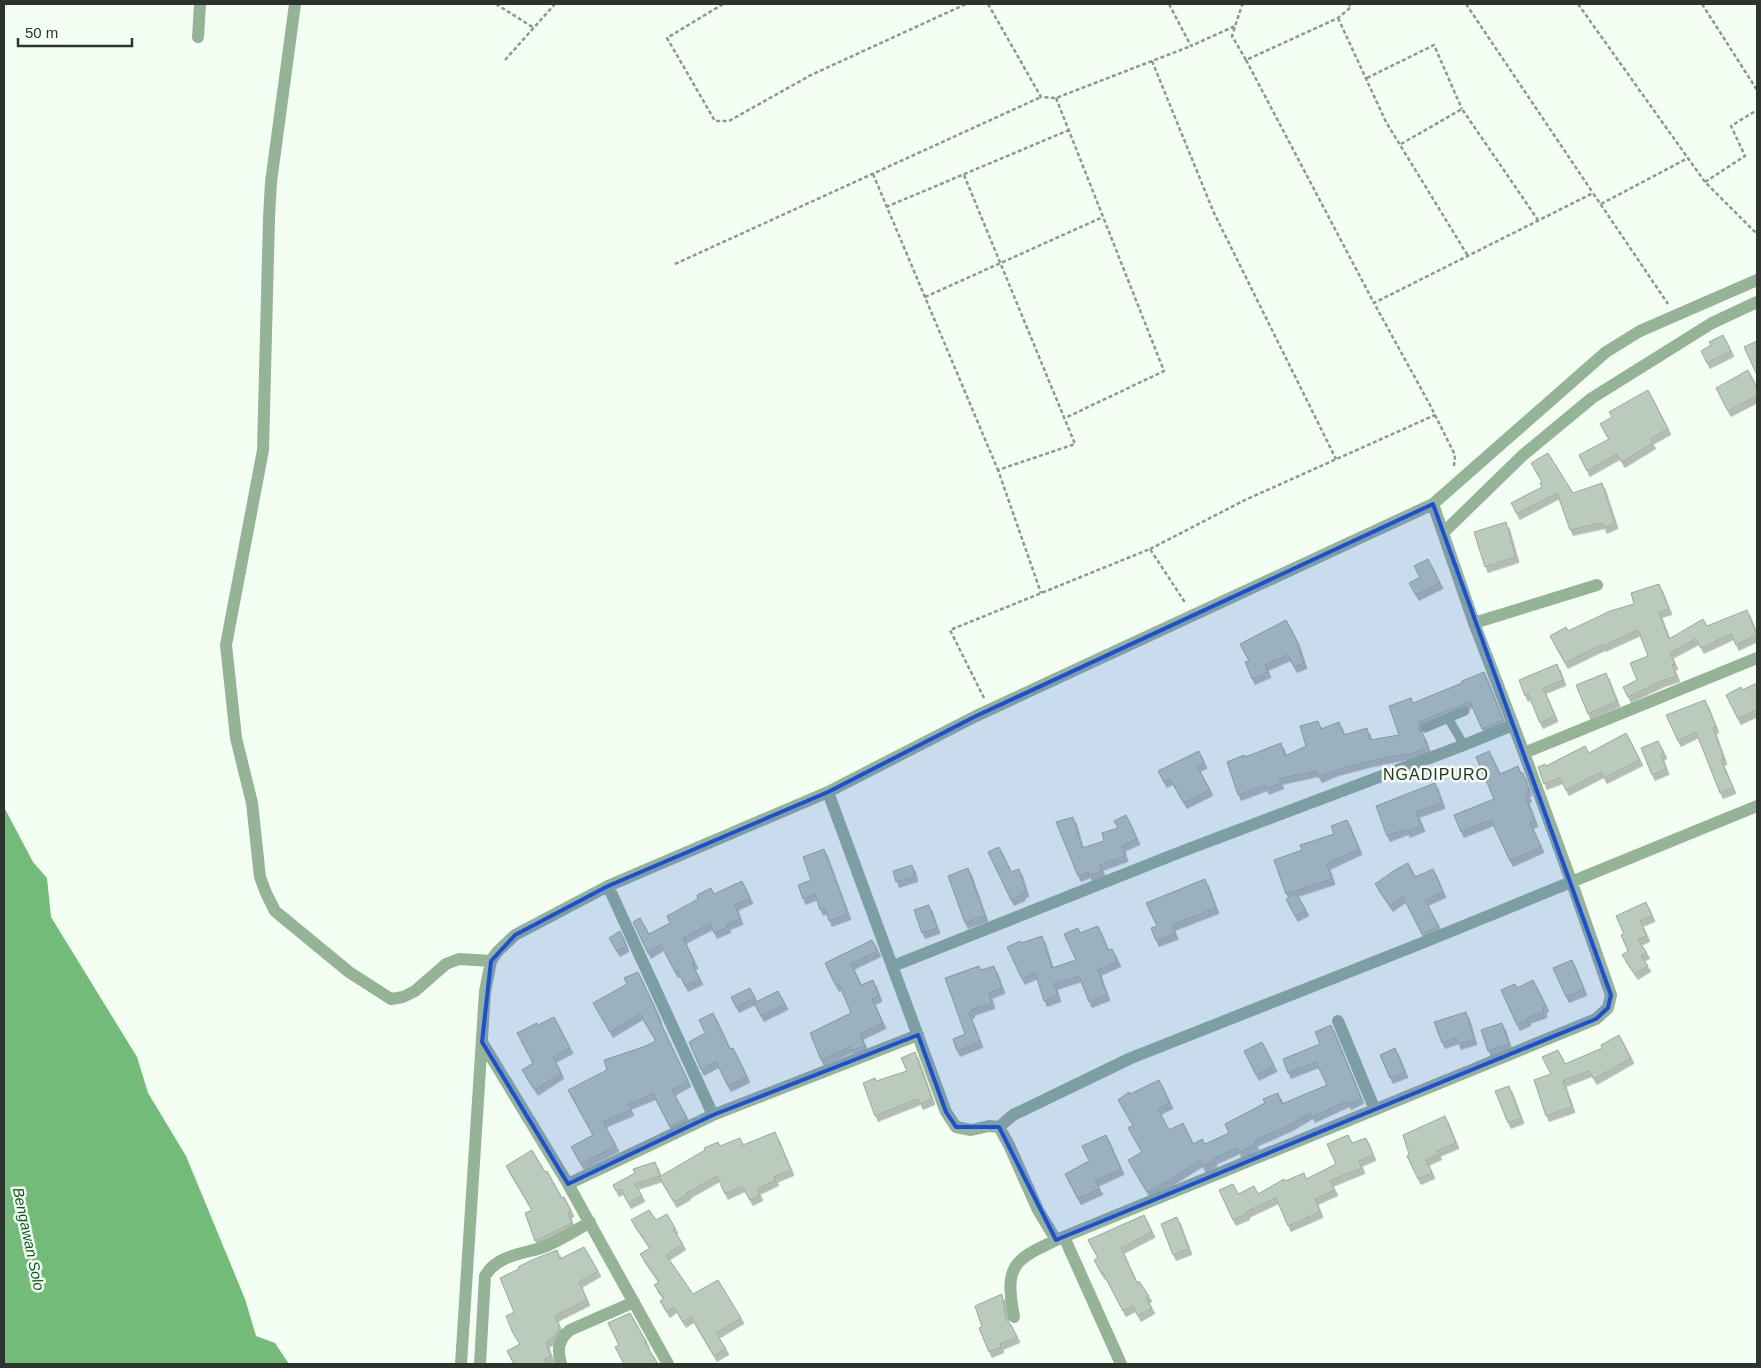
<svg xmlns="http://www.w3.org/2000/svg" width="1761" height="1368" font-family="Arial,sans-serif">
<style>
.water{fill:#73bb78}
.building{fill:#bacbbb;stroke:#9aaa9a;filter:url(#shadow)}
.lines{fill:none;stroke-linecap:round;stroke-linejoin:round}
.path{stroke:#8f978f;stroke-width:2.5;stroke-dasharray:4 2.5;stroke-linecap:butt}
.service{stroke:#95b396;stroke-width:9}
.minor{stroke:#95b396;stroke-width:12}
.marked{fill:#1d4ed8;fill-opacity:0.2;stroke:#1d4ed8;stroke-width:4;stroke-linejoin:round}
.labels{text-anchor:middle;dominant-baseline:central;stroke-width:5;stroke-linejoin:round;paint-order:stroke}
.water-label{font-size:15px;font-style:italic;fill:#0a5a1b;stroke:#f4fff4}
.quarter-label{font-size:16px;letter-spacing:1px;fill:#253225;stroke:#f4fff4}
</style>
<defs>
<filter id="shadow"><feDropShadow dx="3" dy="5.5" stdDeviation="0" flood-color="#0004"/></filter>
</defs>
<rect width="100%" height="100%" fill="#f4fff4"/>
<path class="water" d="M4 807 33 862 47 878 51 917 137 1057 148 1093 186 1156 245 1299 256 1336 275 1343 289 1364H4Z"/>
<path class="building" d="M1723 335 1731 351 1707 363 1701 351 1711 345 1709 342Z
M1757 341V375L1744 347Z
M1748 370 1757 388V396L1728 411 1716 388Z
M1648 390 1668 429 1650 439 1653 443 1622 462 1617 454 1587 471 1579 455 1609 439 1600 424 1612 417 1609 412Z
M1548 453 1573 493 1602 483 1615 523 1604 528 1602 523 1570 530 1557 493 1517 514 1511 503 1542 487 1540 483 1542 482 1531 463Z
M1506 522 1516 557 1485 567 1474 532Z
M1428 559 1440 583 1416 595 1409 583 1420 577 1414 566Z
M1659 584 1669 609 1659 612 1669 639 1703 619 1707 626 1747 610 1757 635 1736 645 1731 634 1701 648 1696 639 1670 653 1675 664 1672 665 1677 676 1662 681 1628 697 1623 687 1637 680 1630 663 1648 656 1638 630 1603 646 1602 645 1565 663 1550 636 1566 627 1568 631 1610 611 1634 604 1631 593Z
M1286 620 1296 639 1304 663 1294 667 1288 655 1265 665 1268 672 1252 679 1245 662 1249 661 1240 644Z
M1557 664 1563 680 1543 688 1555 716 1540 723 1528 694 1525 696 1519 680Z
M1484 672 1503 720 1482 729 1470 702 1419 722V730L1423 734 1428 748 1406 756 1405 754 1370 761 1336 770 1319 777 1316 771 1279 779 1281 783 1266 789 1265 785 1238 795 1227 762 1244 755 1245 757 1281 743 1285 756 1306 746 1300 726 1318 721 1321 729 1339 722 1344 735 1367 728 1370 740 1399 735 1389 706 1411 698 1413 703 1462 683V681Z
M1606 673 1617 701 1588 714 1576 685Z
M1757 683V710L1738 719 1726 695 1741 687 1742 690Z
M1705 700 1716 727 1713 728 1724 759 1721 760 1733 788 1720 793 1696 732 1678 741 1666 715Z
M1626 733 1640 760 1604 778 1601 772 1566 790 1560 778 1544 784 1538 767 1545 764 1546 766 1585 746 1589 753Z
M1658 741 1664 753 1661 755 1666 769 1652 775 1641 748Z
M1199 751 1204 763 1197 766 1210 790 1184 803 1170 779 1164 782 1158 771Z
M1489 751 1500 774 1518 766 1521 774 1523 773 1529 790 1526 792 1529 796 1526 798 1535 821 1530 823 1541 847 1510 861 1491 820 1461 832 1454 815 1494 799 1476 757Z
M1435 783 1442 803 1416 812 1422 826 1407 832 1406 829 1387 836 1376 806Z
M1126 815 1137 839 1122 846 1125 856 1100 865 1102 871 1089 875 1088 872 1078 876 1056 822 1073 817 1082 848 1104 841 1102 833 1118 828 1114 821Z
M1347 820 1359 849 1327 864 1332 879 1286 894 1274 860 1302 850 1300 845 1334 834 1331 826Z
M999 847 1011 872 1019 869 1026 891 1022 893V895L1011 900 988 852Z
M824 849 848 914 829 921 825 908 820 910 815 894 803 899 798 885 811 880 803 857Z
M1408 863 1415 877 1433 869 1443 892 1425 900 1439 927 1422 934 1403 897 1390 906 1375 884 1395 870Z
M912 865 915 876 896 882 893 871Z
M968 868 985 916 965 923 948 876Z
M1205 879 1216 908 1172 925 1175 934 1156 941 1151 928 1157 926 1146 903Z
M742 881 750 898 735 905 740 919 727 924 728 927 714 933 710 924 683 938 695 963 692 964 700 979 685 986 678 971 675 972 661 945 648 953 633 922 640 918 649 934 670 923 667 916 698 899 697 895 711 888 714 894Z
M1296 893 1306 910 1295 916 1286 899Z
M1646 902 1652 916 1640 921 1647 936 1638 940 1647 953 1641 956 1648 966 1635 974 1622 955 1628 951 1621 935 1624 934 1616 916Z
M929 905 937 928 922 933 914 910Z
M1098 926 1108 950 1112 949 1118 961 1098 970 1107 995 1089 1002 1079 976 1054 984 1058 996 1044 1001 1035 973 1022 979 1007 947 1020 941 1021 943 1042 936 1052 968 1076 960 1064 934 1078 928 1080 933Z
M620 931 626 946 617 951 609 938Z
M872 940 878 951 851 964 861 985 873 980 879 996 872 999 883 1023 860 1034 865 1046 851 1051 850 1047 821 1060 810 1033 851 1013 839 984 836 986 825 963Z
M1572 960 1584 990 1566 997 1553 968Z
M979 966 981 970 994 966 1002 988 989 993 992 1003 971 1010 972 1012 969 1013 980 1042 957 1051 953 1039 965 1034 945 978Z
M638 972 659 1017 658 1018 688 1081 672 1090 687 1118 670 1127 653 1094 628 1104 631 1110 603 1122 616 1146 581 1164 571 1147 593 1135 568 1090 607 1070 604 1060 643 1047 656 1041 640 1014 610 1032 593 1003 627 984 624 978Z
M1533 980 1546 1006 1543 1007 1544 1012 1527 1018 1528 1020 1517 1025 1501 990 1515 984 1517 988Z
M750 988 755 998 736 1007 731 997Z
M778 991 785 1004 761 1016 754 1003Z
M1466 1012 1474 1039 1458 1044 1456 1038 1442 1043 1434 1022Z
M713 1013 730 1049 733 1048 747 1077 728 1086 716 1062 701 1070 689 1042 705 1033 699 1020Z
M554 1017 570 1048 553 1057 561 1073 535 1090 522 1070 533 1063 517 1033 537 1023 538 1025Z
M1502 1023 1509 1044 1488 1051 1481 1030Z
M1331 1025 1361 1098 1348 1104 1347 1101 1312 1117 1310 1113 1290 1125 1254 1141 1256 1144 1239 1153 1237 1148 1213 1159 1214 1161 1203 1167 1200 1161 1165 1183V1182L1147 1192 1128 1160 1142 1152 1128 1128 1133 1125 1118 1100 1129 1092 1130 1094 1159 1080 1170 1103 1158 1109 1169 1130 1183 1123 1193 1144 1202 1139 1205 1144 1229 1133 1225 1124 1265 1103 1263 1099 1278 1093 1282 1104 1327 1085 1316 1062 1288 1073 1283 1059 1320 1044 1315 1032Z
M1619 1035 1631 1058 1594 1079 1589 1071 1563 1081 1572 1107 1546 1116 1534 1080 1551 1074 1542 1057 1558 1050 1565 1064 1602 1048 1601 1045Z
M1262 1042 1274 1066 1256 1075 1244 1051Z
M1395 1048 1405 1072 1390 1078 1380 1055Z
M915 1052 932 1099 920 1104 918 1099 875 1116 863 1083 875 1078 876 1081 907 1071 901 1058Z
M1509 1086 1521 1118 1508 1123 1495 1091Z
M1445 1116 1456 1143 1437 1151 1439 1154 1426 1160 1432 1173 1418 1179 1407 1156 1409 1154 1403 1135Z
M775 1132 791 1170 774 1177 776 1180 757 1189 760 1195 750 1200 742 1186 725 1194 717 1176 687 1193 688 1194 674 1202 659 1177 705 1150 704 1148 718 1142 720 1146 740 1138 743 1145Z
M1106 1135 1121 1169 1095 1181 1100 1189 1078 1199 1065 1174 1089 1161 1082 1146Z
M1348 1135 1352 1143 1366 1138 1373 1155 1359 1161 1362 1168 1330 1181 1335 1190 1315 1199 1320 1212 1288 1226 1276 1198 1246 1212 1247 1214 1233 1220 1219 1190 1233 1184 1238 1194 1254 1186 1258 1194 1284 1179 1285 1181 1304 1173 1306 1179 1336 1164 1327 1144Z
M532 1150 545 1172 547 1171 562 1198 564 1197 571 1211 568 1213 572 1223 535 1241 525 1213 532 1210 506 1166Z
M655 1162 660 1176 635 1184 642 1196 628 1203 621 1189 616 1191 613 1185 635 1173 633 1169Z
M649 1210 656 1220 667 1214 675 1228 673 1229 683 1244 666 1255 693 1294 718 1280 741 1318 716 1333 726 1349 714 1356 691 1317 683 1322 674 1307 667 1312 660 1301 664 1298 654 1285 659 1282 640 1254 650 1248 631 1220Z
M1144 1215 1152 1232 1121 1248 1137 1283 1139 1281 1149 1296 1146 1298 1152 1308 1138 1316 1133 1306 1123 1311 1103 1273 1102 1274 1094 1260 1098 1258 1088 1240Z
M1177 1217 1189 1249 1173 1255 1161 1224Z
M584 1247 598 1271 579 1282 587 1300 555 1316 560 1328 553 1338 546 1342 551 1357 545 1359 547 1364H514L507 1351 520 1344 512 1331 506 1316 514 1312 500 1278 519 1269 518 1267 532 1260 557 1250 560 1259Z
M1002 1294 1006 1319 1011 1325 1017 1337 1000 1344 1001 1347 989 1352 979 1328 982 1327 975 1306Z
M630 1313 647 1343H645L658 1364H624L615 1347 619 1345 608 1323Z"/>
<g class="lines">
<path class="path" d="M496 4 534 28
M723 4 667 38 715 121H729L811 75 966 4
M988 4 1041 97 1056 98 1191 46
M1169 4 1191 46 1235 26
M1244 4 1242 5 1232 36 1246 60 1338 18 1351 7 1349 4
M1466 4 1593 193
M1578 4 1705 182 1757 234
M1702 4 1757 90
M1338 18 1386 122 1468 256
M505 60 555 4
M1246 60 1374 303
M1152 61 1214 213 1336 459
M1367 78 1434 45 1462 109
M1056 98 1164 371 1065 418
M1401 144 1462 109 1538 220
M873 174 998 470
M964 175 1075 444 998 470 1041 593
M1705 182 1745 156 1731 126 1757 110
M1601 204 1688 158
M886 207 1069 130
M675 264 1041 97
M925 297 1103 217
M1454 466 1455 455 1430 405 1374 303 1593 193 1668 304
M1150 549 1245 500 1435 415
M984 698 950 630 1150 549 1186 604"/>
<path class="service" d="M1448 718 1464 745
M1425 728 1465 711"/>
<path class="minor" d="M295 4 271 182 269 218 263 450 226 645 236 738 252 803 260 877 266 893 275 911 349 972 391 999 403 997 415 991 446 964 459 959 491 961
M198 37 200 4
M1443 533 1523 455 1592 398 1712 323 1757 302
M1474 623 1597 585
M1524 753 1757 658
M828 792 946 1112 956 1127 971 1130 989 1126 999 1127 1009 1145 1038 1210 1056 1240
M608 886 713 1115
M893 966 1183 851 1464 745 1513 725
M1338 1021 1375 1110
M482 1042 568 1184 668 1364
M999 1127 1013 1115 1131 1058 1417 945 1757 806
M568 1184 713 1115 918 1035
M1064 1237 1121 1364
M1014 1317C1011 1298 1005 1274 1021 1260 1030 1251 1045 1246 1056 1240L1596 1019 1608 1008 1611 995 1573 886 1524 753 1474 623 1433 504
M461 1364 485 992 491 961 497 952 515 935 608 886 828 792 976 716 1433 504 1606 352 1640 331 1757 280
M480 1364 485 1276C497 1255 523 1254 544 1247 560 1240 575 1231 590 1222
M561 1364C557 1349 558 1340 570 1330L634 1302"/>
</g>
<path class="marked" d="M1433 504 1611 995 1608 1008 1596 1019 1056 1240 999 1127H956L946 1112 918 1035 713 1115 568 1184 482 1042 491 961 515 935 608 886 828 792 976 716Z"/>
<g class="labels">
<g class="water-label">
<text transform="translate(29 1239) rotate(78)">Bengawan Solo</text>
</g>
<g class="quarter-label">
<text x="1436" y="774">NGADIPURO</text>
</g>
</g>
<rect width="1761" height="1368" fill="none" stroke="#2d342d" stroke-width="10"/>
<path d="M18 38v8h114v-8" fill="none" stroke="#2d342d" stroke-width="2.5"/>
<text x="25" y="38" font-size="15" fill="#2d342d" stroke="#f4fff4" stroke-width="4" paint-order="stroke">50 m</text>
</svg>
